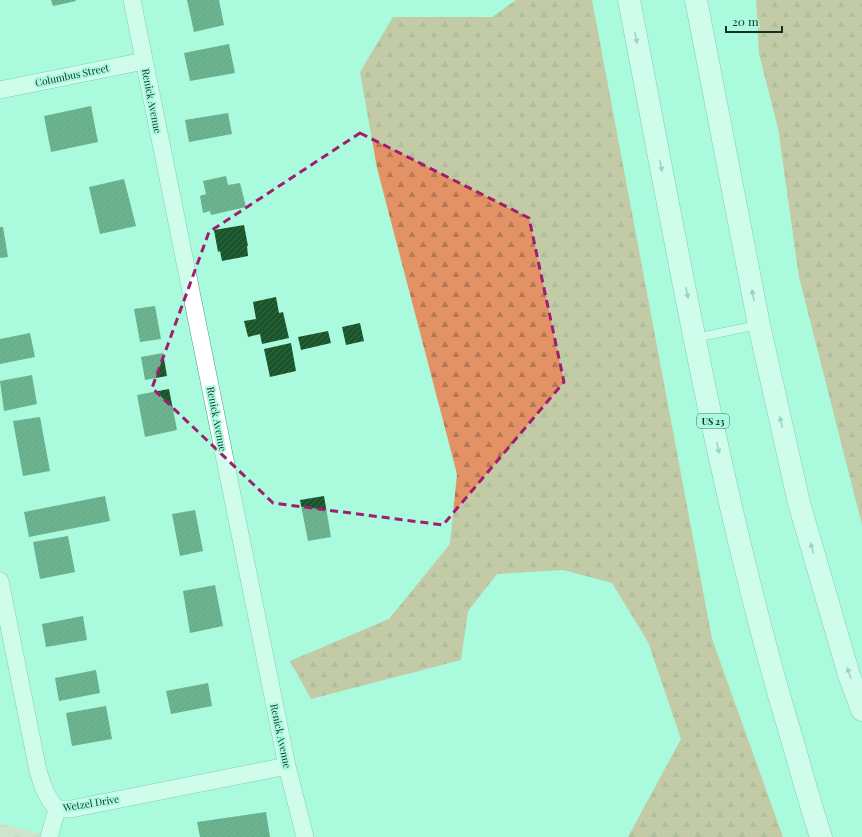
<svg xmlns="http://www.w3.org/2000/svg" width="862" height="837" font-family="'Playfair Display',serif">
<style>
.forest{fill:url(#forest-firs)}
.park{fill:url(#park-tufts)}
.building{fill:url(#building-hatch)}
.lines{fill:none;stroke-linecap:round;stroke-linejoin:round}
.lane-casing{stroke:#4d9c81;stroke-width:9}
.street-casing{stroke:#4d9c81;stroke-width:18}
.highway-casing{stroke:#4d9c81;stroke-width:23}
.lane{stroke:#fff;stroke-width:8}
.street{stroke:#fff;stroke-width:17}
.highway{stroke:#fff;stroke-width:22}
.oneway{fill:#93a29d}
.marked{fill:none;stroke:#a11e6e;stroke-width:3;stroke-dasharray:8 5;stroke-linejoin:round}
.labels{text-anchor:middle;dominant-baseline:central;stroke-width:4;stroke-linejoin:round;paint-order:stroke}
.shield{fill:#aafadd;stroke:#3e6d5d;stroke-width:1}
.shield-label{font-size:9px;font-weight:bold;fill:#0f3126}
.street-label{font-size:10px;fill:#0f3126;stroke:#aafadd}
</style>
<defs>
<pattern id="forest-firs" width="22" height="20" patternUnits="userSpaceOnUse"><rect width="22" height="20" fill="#e39265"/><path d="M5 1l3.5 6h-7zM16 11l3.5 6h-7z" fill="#b67853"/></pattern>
<pattern id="park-tufts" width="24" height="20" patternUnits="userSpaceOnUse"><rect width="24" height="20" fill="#f9ccb5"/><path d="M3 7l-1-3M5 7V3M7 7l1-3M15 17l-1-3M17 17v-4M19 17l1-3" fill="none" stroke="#d4b09c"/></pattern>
<pattern id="building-hatch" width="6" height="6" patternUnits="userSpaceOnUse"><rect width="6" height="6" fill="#1a542a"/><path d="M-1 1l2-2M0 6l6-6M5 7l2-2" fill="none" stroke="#396a48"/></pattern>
</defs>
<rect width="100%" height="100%" fill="#aafadd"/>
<path class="forest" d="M516 0H592L712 639 783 837H628L681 739 648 642 612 583 563 570 497 574 468 611 461 660 311 699 290 661 389 619 450 544 457 474 377 168 360 72 393 17H492Z
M756 0H862V525L799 277 778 128 759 54Z"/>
<path class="park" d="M0 823 40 834 39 837H0Z"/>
<path class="building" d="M51 0H75L76 1 53 6Z
M187 0H219L224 25 194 32Z
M229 44 235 73 190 81 184 53Z
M91 106 98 142 51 152 44 116Z
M228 113 232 134 189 142 185 120Z
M226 176 228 185 240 183 246 207 211 215 210 211 203 213 200 196 206 194 203 181Z
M124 179 136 226 100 234 89 187Z
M244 225 248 246H247L248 256 222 261 220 251 218 252 214 230Z
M0 227H3L8 257 0 258Z
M276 297 279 313 283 312 289 338 262 344 260 334 248 337 244 321 256 319 253 302Z
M155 306 161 339 140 342 134 309Z
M360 323 364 341 346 345 342 327Z
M328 331 331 343 301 350 298 337Z
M30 333 35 357 0 364V339Z
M291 343 296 371 270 377 264 349Z
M163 353 167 376 145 380 141 357Z
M32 375 37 404 4 411 0 381Z
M169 389 177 430 145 437 137 395Z
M40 417 50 471 23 476 13 421Z
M105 496 110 521 29 537 24 512Z
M324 496 331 537 308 541 300 500Z
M195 510 203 551 180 556 172 514Z
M68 536 75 572 40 579 33 542Z
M215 585 223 626 190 633 183 591Z
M83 616 87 640 46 647 42 624Z
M96 670 100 693 59 701 55 678Z
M208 683 212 706 171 714 166 691Z
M106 706 112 739 72 746 66 713Z
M266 812 270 837H200L197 822Z"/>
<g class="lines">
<g class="lane-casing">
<path id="lane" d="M695 338 758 325"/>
</g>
<g class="street-casing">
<path id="street" d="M132 0 287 766 305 837
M0 90 144 61
M0 581 37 766C41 782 45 796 57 809H71L287 766
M49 837 57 809"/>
</g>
<g class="highway-casing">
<path id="highway" d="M629 0C675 237 716 476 783 709 796 751 807 795 821 837
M696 0 759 325 799 503 849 675 862 710"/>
</g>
<use href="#lane" class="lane"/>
<use href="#street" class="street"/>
<use href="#highway" class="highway"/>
</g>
<defs><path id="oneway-solid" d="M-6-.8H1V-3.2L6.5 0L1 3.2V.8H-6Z"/></defs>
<g class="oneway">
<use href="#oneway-solid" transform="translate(636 38) rotate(79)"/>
<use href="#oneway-solid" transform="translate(661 166) rotate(79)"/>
<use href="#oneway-solid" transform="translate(687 293) rotate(79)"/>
<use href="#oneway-solid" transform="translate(753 295) rotate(-101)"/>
<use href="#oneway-solid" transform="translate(781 422) rotate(-103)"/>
<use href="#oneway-solid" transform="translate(718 448) rotate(78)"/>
<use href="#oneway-solid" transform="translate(812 548) rotate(-106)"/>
<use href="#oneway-solid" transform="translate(849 673) rotate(-108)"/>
</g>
<path d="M0 0H862V837H0ZM360 133 529 218 564 382 443 525 273 503 152 388 209 232Z" fill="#aafadd" fill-opacity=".55" fill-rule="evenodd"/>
<path class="marked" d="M360 133 529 218 564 382 443 525 273 503 152 388 209 232Z"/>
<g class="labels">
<rect class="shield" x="697" y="414" width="32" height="14" rx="3"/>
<g class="shield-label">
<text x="713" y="421">US 23</text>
</g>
<g class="street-label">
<text transform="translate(72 75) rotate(-12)">Columbus Street</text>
<text transform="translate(152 101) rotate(79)">Renick Avenue</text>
<text transform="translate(217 419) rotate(79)">Renick Avenue</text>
<text transform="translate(281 736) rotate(78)">Renick Avenue</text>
<text transform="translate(91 803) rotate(-9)">Wetzel Drive</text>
</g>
</g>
<path d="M726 26v6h56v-6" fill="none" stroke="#0f3126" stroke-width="2"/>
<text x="732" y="26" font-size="12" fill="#0f3126" stroke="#aafadd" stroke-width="3" paint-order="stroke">20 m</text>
</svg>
